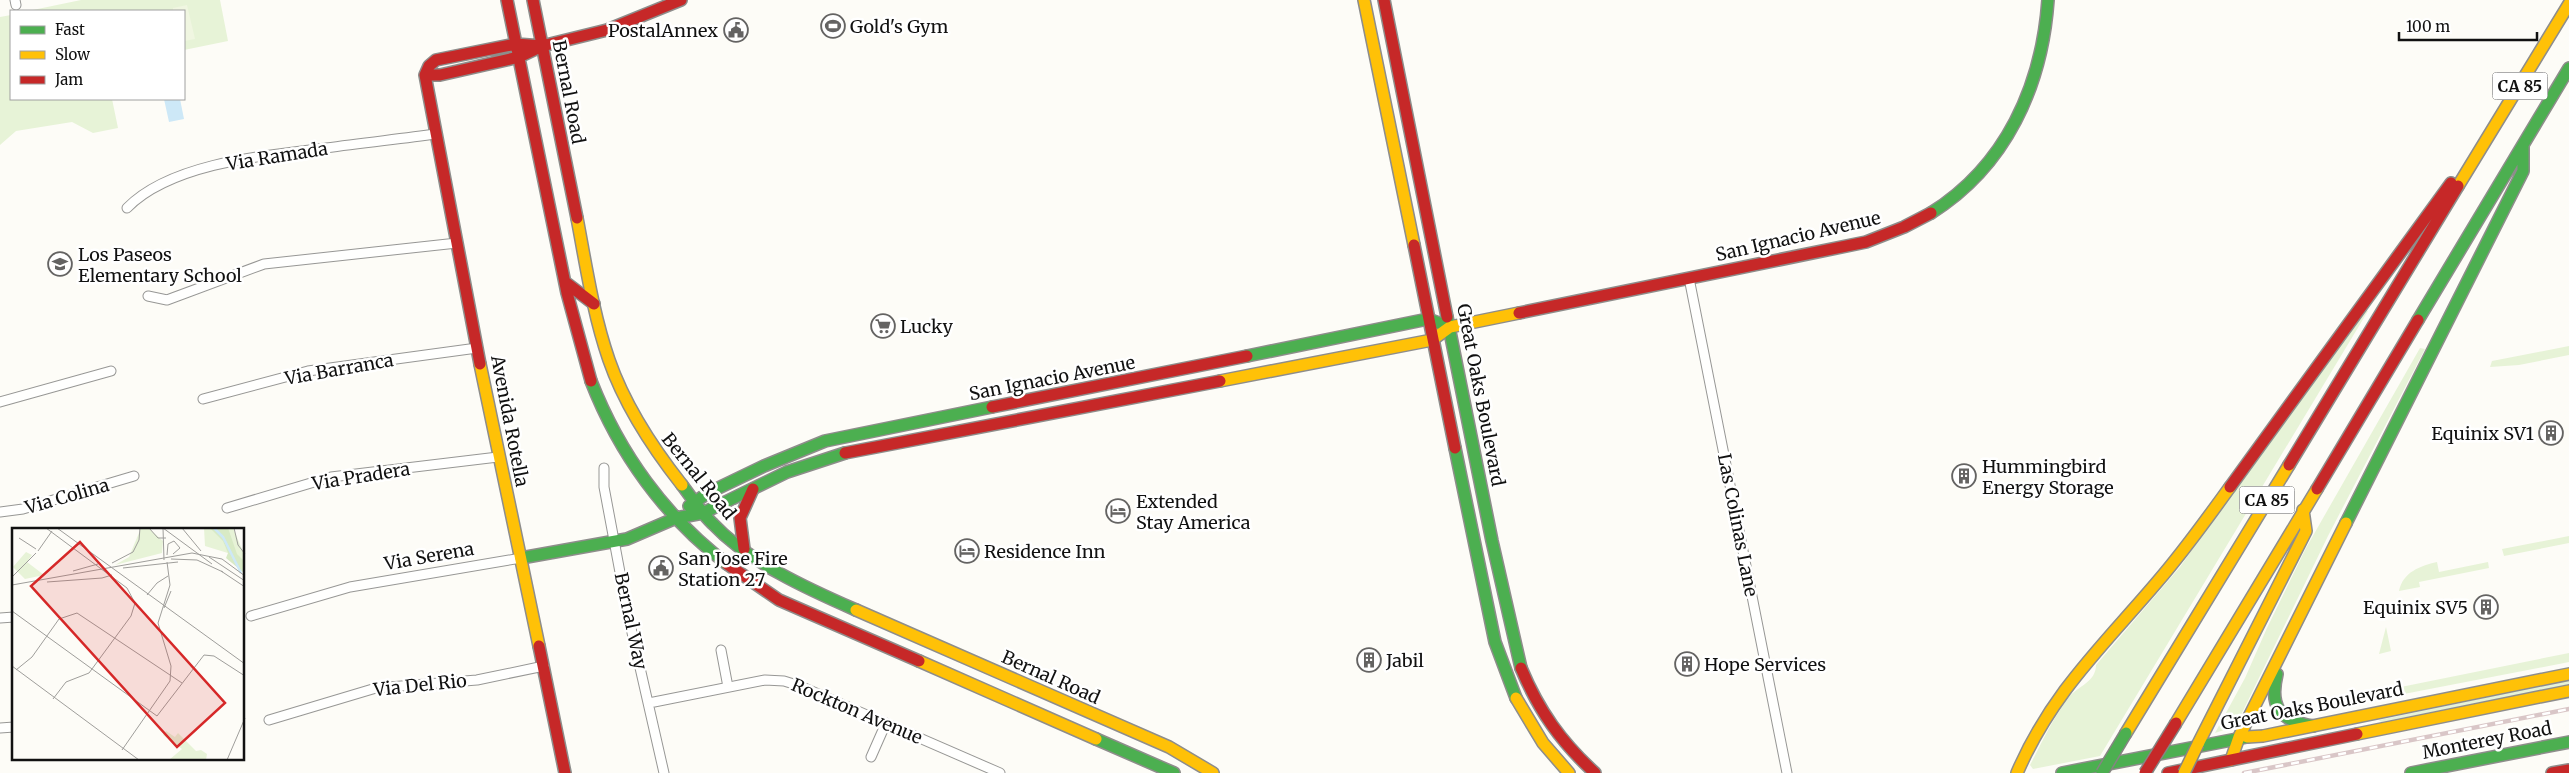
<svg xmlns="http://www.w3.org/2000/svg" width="2569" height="773" font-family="Merriweather,serif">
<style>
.green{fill:#e7f3d7}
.pitch{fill:#f0f6e1}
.water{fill:#cde8f7}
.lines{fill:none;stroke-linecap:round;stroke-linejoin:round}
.street-casing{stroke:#979795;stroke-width:11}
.fast-casing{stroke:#8e8d8b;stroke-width:14}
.slow-casing{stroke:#8e8d8b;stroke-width:14}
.jam-casing{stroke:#8e8d8b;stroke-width:14}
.street{stroke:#fffffe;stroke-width:9}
.fast{stroke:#4caf50;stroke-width:11}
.slow{stroke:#ffc107;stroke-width:11}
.jam{stroke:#c62828;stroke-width:11}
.rail-casing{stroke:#d9c6c7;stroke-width:4.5}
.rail{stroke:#fff;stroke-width:2.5;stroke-dasharray:8;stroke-linecap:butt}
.fast-bridge-casing{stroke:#858482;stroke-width:14;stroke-linecap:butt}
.slow-bridge-casing{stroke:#858482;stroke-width:14;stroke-linecap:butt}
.jam-bridge-casing{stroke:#858482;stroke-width:14;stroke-linecap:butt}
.fast-bridge{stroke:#4caf50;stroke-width:11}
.slow-bridge{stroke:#ffc107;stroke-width:11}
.jam-bridge{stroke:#c62828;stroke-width:11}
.labels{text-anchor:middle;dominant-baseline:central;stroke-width:5;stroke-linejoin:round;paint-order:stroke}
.shield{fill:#fff;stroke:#585858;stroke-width:1}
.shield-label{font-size:16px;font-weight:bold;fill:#111}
.poi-label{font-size:18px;fill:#111;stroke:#fff;text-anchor:start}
.street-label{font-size:18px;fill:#111;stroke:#fff}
.inset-river{fill:none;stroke:#cde8f7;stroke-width:2.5}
.inset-road{fill:none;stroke:#9f9e9b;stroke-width:1}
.view{fill:#d62828;fill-opacity:0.15;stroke:#d62828;stroke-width:2.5}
.inset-edge{fill:none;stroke:#111;stroke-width:2.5}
</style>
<rect width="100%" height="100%" fill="#fdfcf7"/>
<path class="green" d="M81 0H220L228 41 184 50V11H28Z
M11 15V99H112L118 128 93 133 72 122 16 131 0 145V17Z
M2362 307 2368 311 2100 756 2033 769 2030 765C2042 742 2053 718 2069 697 2078 686 2096 682 2096 665L2180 567Z
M2569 346V355L2519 365 2490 367 2492 361Z
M2420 348 2425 349 2328 536 2240 717 2230 728 2215 733 2245 678 2267 628 2306 548Z
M2569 536V543L2504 556 2502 549Z
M2437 562 2439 572 2488 562 2489 568 2419 582 2420 587 2399 591C2403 572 2420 566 2437 562Z
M2386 627 2391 651 2379 654Z
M2569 653V662L2564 663 2378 699 2370 703V691L2380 688 2381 691Z
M2569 680V684L2557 687 2381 722 2379 720Z"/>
<path class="pitch" d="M187 5 195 39 184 41V11H173V8Z"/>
<path class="water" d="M164 99H180L184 119 169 122Z"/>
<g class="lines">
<g class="street-casing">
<path id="street" d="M15 0 16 5
M127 208C171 163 266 155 326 148 362 143 399 139 436 134
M1689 278 1787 773
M148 296 167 300 264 264 457 243
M203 399 308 371 477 348
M0 402 111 371
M604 468V487L628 615 664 773
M227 508 331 477 498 457
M0 512 23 509 134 476
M251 616 350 587 521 558
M0 618 14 617
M721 650 728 687
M649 703 765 680 784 681 800 686 1000 773
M269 720 376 688 477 680 544 666
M0 728 14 727
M871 757 886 723"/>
</g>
<g class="fast-casing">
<path id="fast" d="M1931 213C2006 166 2042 86 2048 0
M1447 317 1492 541 1521 668
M2418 320 2569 68
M1247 356 1428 319 1450 327
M591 381C619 453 665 517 727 564
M1455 448 1495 642 1516 698
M682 485C692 498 701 513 713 524 750 563 808 589 856 610
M689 506 708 493 764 466 825 441 992 407
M2346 523 2523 171V147
M521 558 627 539 676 518 703 513 787 472 845 453
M2277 674C2269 707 2280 721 2313 726
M1096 739 1174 773
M2062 773 2247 737
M2411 773 2569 742"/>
</g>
<g class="slow-casing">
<path id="slow" d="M1364 0 1414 245
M2458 186 2569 4
M577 218C586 265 593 314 609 360 625 406 652 447 682 485
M480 364 539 646
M1220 381 1432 340 1450 327 1519 313
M856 610 1169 747 1213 773
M919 661 1096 739
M1516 698 1543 743 1569 773
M2176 723 2317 489
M2126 733 2289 465
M2357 734 2569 691
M2247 737 2263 736 2569 674
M2198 744 2306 531 2303 510
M2231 760 2239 737 2346 523
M2017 773C2052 692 2103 646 2158 581 2184 551 2207 519 2230 487"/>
</g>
<g class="jam-casing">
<path id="jam" d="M507 0 567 293 591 381
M533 0 577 218
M1384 0 1447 317
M425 75H440L519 57 542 46 607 30 681 0
M1414 245 1455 448
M565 282 594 304
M1519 313 1866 242 1904 227 1931 213
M480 364 425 75 429 66 436 60 516 44 542 46
M992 407 1247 356
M845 453 1220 381
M2289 465 2458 186
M2230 487 2451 183
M2317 489 2418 320
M744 549 740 518 753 489
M727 564 779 600 919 661
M539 646 565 773
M1521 668C1539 711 1561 742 1595 773
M2168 773 2357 734
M2552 773 2569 770"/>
</g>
<use href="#street" class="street"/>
<use href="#fast" class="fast"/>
<use href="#slow" class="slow"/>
<use href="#jam" class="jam"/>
<g class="rail-casing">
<path id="rail" d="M2244 773 2569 709"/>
</g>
<use href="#rail" class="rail"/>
<g class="fast-bridge-casing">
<path id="fast-bridge" d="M2102 773 2126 733"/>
</g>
<g class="slow-bridge-casing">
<path id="slow-bridge" d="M2184 773 2198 744"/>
</g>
<g class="jam-bridge-casing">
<path id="jam-bridge" d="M2145 773 2176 723"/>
</g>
<use href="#fast-bridge" class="fast-bridge"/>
<use href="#slow-bridge" class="slow-bridge"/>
<use href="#jam-bridge" class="jam-bridge"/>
</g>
<defs>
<g id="stadium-ring" transform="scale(1.25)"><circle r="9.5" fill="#fff" stroke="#646362" stroke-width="1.5"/><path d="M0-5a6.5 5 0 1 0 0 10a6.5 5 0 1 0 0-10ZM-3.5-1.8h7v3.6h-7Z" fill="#646362"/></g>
<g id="civic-ring" transform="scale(1.25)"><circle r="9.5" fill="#fff" stroke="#646362" stroke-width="1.5"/><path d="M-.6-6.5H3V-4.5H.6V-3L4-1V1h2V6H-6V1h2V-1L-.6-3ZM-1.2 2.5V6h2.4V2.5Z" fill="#646362"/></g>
<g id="school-ring" transform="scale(1.25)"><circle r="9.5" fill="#fff" stroke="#646362" stroke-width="1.5"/><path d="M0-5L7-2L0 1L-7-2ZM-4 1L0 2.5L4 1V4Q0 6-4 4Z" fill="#646362"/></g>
<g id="supermarket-ring" transform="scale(1.25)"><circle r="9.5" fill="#fff" stroke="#646362" stroke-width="1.5"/><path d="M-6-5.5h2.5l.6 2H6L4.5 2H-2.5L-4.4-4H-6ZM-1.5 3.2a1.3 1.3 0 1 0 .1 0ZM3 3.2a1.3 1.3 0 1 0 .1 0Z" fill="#646362"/></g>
<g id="building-ring" transform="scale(1.25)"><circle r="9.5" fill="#fff" stroke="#646362" stroke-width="1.5"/><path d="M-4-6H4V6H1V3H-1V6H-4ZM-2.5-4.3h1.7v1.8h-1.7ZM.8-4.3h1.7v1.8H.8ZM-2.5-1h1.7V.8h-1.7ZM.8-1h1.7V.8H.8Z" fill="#646362"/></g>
<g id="hotel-ring" transform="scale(1.25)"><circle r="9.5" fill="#fff" stroke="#646362" stroke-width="1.5"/><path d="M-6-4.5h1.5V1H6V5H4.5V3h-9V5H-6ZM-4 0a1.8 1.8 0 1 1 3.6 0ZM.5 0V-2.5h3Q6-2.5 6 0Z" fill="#646362"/></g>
</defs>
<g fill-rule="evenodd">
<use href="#stadium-ring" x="833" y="26"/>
<use href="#civic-ring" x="736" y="30"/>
<use href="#school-ring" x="60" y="264"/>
<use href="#supermarket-ring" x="883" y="326"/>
<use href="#building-ring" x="2551" y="433"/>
<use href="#building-ring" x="1964" y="476"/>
<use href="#hotel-ring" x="1118" y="511"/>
<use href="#hotel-ring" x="967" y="551"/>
<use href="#civic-ring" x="661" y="568"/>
<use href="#building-ring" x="2486" y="607"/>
<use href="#building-ring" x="1369" y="660"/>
<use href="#building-ring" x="1687" y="664"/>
</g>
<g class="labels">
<g class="shield">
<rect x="2492.5" y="72.5" width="55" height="27" rx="4"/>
<rect x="2239.5" y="486.5" width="55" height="27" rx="4"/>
</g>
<g class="shield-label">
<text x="2520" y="86">CA 85</text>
<text x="2267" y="500">CA 85</text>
</g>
<g class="poi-label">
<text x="850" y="26">Gold's Gym</text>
<text x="718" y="30" text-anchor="end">PostalAnnex</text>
<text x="78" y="254">Los Paseos<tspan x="78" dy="21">Elementary School</tspan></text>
<text x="900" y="326">Lucky</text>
<text x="2534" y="433" text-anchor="end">Equinix SV1</text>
<text x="1982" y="466">Hummingbird<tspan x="1982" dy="21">Energy Storage</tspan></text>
<text x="1136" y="501">Extended<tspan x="1136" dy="21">Stay America</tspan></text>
<text x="984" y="551">Residence Inn</text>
<text x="678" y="558">San Jose Fire<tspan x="678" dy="21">Station 27</tspan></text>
<text x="2468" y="607" text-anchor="end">Equinix SV5</text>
<text x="1386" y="660">Jabil</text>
<text x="1704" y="664">Hope Services</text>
</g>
<g class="street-label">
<text transform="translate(569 92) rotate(79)">Bernal Road</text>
<text transform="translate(277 156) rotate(-9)">Via Ramada</text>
<text transform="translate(1798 236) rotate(-13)">San Ignacio Avenue</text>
<text transform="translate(339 369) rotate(-10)">Via Barranca</text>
<text transform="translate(1052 378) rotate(-11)">San Ignacio Avenue</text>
<text transform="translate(1481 395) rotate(79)">Great Oaks Boulevard</text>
<text transform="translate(510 421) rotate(79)">Avenida Rotella</text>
<text transform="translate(361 476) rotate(-9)">Via Pradera</text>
<text transform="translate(699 476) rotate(51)">Bernal Road</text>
<text transform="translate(67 496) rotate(-16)">Via Colina</text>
<text transform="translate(1738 525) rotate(79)">Las Colinas Lane</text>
<text transform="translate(429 556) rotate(-10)">Via Serena</text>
<text transform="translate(631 621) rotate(78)">Bernal Way</text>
<text transform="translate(1051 677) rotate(24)">Bernal Road</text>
<text transform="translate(420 685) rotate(-6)">Via Del Rio</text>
<text transform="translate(2312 706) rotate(-11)">Great Oaks Boulevard</text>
<text transform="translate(857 711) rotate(23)">Rockton Avenue</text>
<text transform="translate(2487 740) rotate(-11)">Monterey Road</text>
</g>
</g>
<g transform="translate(12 528)">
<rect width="232" height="232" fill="#fdfcf7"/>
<path d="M129 0H136L151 13 150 25 103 37 117 29ZM192 0H221L232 26V36L219 26 193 18ZM14 24 20 27 15 34 32 47 13 51 1 39ZM154 203 163 209 166 205 184 223 189 222 195 226 194 232H157L170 221 151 207Z" fill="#e7f3d7"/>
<path d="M192 0H216L225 26 232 33V45L214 30 216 25 211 13 199 1Z" fill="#d8eac5"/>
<path class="inset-river" d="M202 0 211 9 229 45"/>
<path class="inset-road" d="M34 0 115 60 123 75 119 88 77 145 54 154 41 171M45 0 233 136M137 0 146 10H154M151 0 152 32M151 0 200 36M170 0 189 23M222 0 226 17 233 26M7 10 24 21M26 23 40 3M155 27 156 16 162 13 168 20 161 26M197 29 233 53M159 31 185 32 211 44M100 35 121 24 127 12 128 0M111 40 166 34M61 43 86 36M209 43 233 59M0 49 24 25M35 54 90 50 100 47M0 57 180 25 210 31 233 48M135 67 145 55 156 48M152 80 159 63M0 83 145 188M0 138 127 232M4 142 20 129 47 91 65 85 170 155M145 188 192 127 202 128 233 148M110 222 158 153 159 138 146 95 158 57 155 34M215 232 233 190"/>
<path class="view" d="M68 14 213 175 165 219 19 58Z"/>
<rect width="232" height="232" class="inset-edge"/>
</g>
<rect x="10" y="10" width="175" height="90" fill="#ffffff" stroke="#a0a0a0"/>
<rect x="20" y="26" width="25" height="8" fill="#4caf50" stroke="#a0a0a0"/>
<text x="55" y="35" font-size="15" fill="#111111">Fast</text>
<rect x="20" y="51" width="25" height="8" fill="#ffc107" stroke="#a0a0a0"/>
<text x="55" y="60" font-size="15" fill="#111111">Slow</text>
<rect x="20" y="76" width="25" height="8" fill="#c62828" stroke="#a0a0a0"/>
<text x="55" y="85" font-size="15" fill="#111111">Jam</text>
<path d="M2399 32v8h138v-8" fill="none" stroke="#111111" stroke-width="2.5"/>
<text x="2406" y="32" font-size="15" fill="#111111" stroke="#ffffff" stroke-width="4" paint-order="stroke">100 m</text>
</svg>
